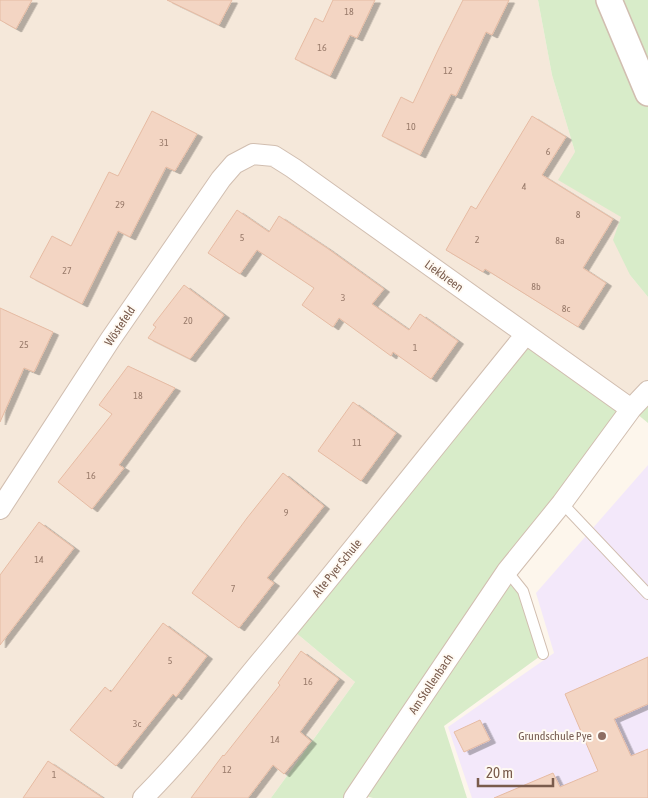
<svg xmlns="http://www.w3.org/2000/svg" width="648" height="798" font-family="'Asap Condensed',sans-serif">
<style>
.residential{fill:#f5e8da}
.education{fill:#f3e8fa}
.green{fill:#d8ecc9}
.building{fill:#f3d5c3;stroke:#e6bba3;filter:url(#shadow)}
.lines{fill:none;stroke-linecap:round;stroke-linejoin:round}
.service-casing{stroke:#d1beb0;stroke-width:12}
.minor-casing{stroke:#d1beb0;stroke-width:22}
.tertiary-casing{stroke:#d1beb0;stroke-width:28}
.service{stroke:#fff;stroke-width:10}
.minor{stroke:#fff;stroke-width:20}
.tertiary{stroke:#fff;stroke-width:25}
.education-dot{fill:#8d6e63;stroke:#fffaf3;stroke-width:2}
.labels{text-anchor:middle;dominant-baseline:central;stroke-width:4;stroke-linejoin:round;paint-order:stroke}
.number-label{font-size:10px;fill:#987a6a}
.street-label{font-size:12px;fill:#7a5c4d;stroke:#fffaf3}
.education-label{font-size:12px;fill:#785e54;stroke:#fffaf3;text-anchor:end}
</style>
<defs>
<filter id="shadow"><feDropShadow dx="5.5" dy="3" stdDeviation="0" flood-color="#0004"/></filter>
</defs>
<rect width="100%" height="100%" fill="#fdf6ec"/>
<path class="residential" d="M0 0H538L552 75 575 152 621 217 630 275 648 297V391L289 627 355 682 271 798H0Z"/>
<path class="education" d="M648 465V798H472L448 727 554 653 536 593Z"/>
<path class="green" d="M538 0H648V297L630 275 613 240 621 217 558 180 575 152 552 75Z
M526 334 630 409 648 391V423L631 409 507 571 523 591 543 654 444 726 467 798H373L357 794 354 798H271L355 682 289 627Z"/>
<path class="building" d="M0 0H32L16 29 0 20Z
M167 0H232L219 25Z
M333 0H375L357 38 350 35 330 76 295 59 315 18 323 22Z
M463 0H509L492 35 486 32 456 96 451 94 420 155 382 136 401 97 413 103 439 48Z
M152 111 197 134 175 171 166 167 130 237 118 231 82 304 30 277 52 236 71 246 109 172 118 176Z
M532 116 566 137 542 175 613 219 583 268 606 283 578 327 485 269 483 272 446 250 471 206 476 209Z
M237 210 269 232 279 216 327 248 384 289 372 304 409 330 420 314 458 341 431 379 393 352 391 356 339 318 333 327 302 305 314 288 257 250 240 274 208 253Z
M184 285 224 315 190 359 148 338 156 327 153 325Z
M0 308 53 332 34 372 24 368 0 422Z
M128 366 175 388 119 465 124 468 92 509 58 482 112 414 99 405Z
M353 402 396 433 361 481 318 451Z
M283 473 324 506 267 578 274 583 239 628 192 593 247 518Z
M39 522 74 548 0 645V575Z
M163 623 207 656 176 697 173 694 116 766 70 730 105 687 111 692Z
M301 651 339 679 300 732 311 741 284 774 273 765 248 798H191L223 755 224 756 280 685 278 683Z
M648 657V704L614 719 631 756 648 749V798H494L553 773 560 787 598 771 565 694Z
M480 720 490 740 464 752 454 732Z
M48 761 103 798H23Z"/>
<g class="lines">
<g class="service-casing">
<path id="service" d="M562 503 648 594
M507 571 523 591 543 654"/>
</g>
<g class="minor-casing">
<path id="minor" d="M0 509 110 340 221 179 234 164 253 154 274 156 293 168 631 409
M143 798C189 752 229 699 271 649 357 545 441 439 526 334
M354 798 507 571 562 503 631 409 648 391"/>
</g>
<g class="tertiary-casing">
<path id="tertiary" d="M609 0 648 93"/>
</g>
<use href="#service" class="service"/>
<use href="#minor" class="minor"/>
<use href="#tertiary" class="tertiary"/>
</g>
<circle class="education-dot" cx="602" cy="736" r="5"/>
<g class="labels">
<g class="number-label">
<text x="349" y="11">18</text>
<text x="322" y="47">16</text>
<text x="448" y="70">12</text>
<text x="411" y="126">10</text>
<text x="164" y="142">31</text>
<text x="548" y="151">6</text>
<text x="524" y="186">4</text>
<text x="120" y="204">29</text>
<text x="578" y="214">8</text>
<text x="242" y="237">5</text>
<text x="477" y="239">2</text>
<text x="560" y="240">8a</text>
<text x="67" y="270">27</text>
<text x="536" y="286">8b</text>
<text x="343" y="297">3</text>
<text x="566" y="308">8c</text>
<text x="188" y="320">20</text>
<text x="24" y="344">25</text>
<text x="415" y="347">1</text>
<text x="138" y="395">18</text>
<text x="357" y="442">11</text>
<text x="91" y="475">16</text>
<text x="286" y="512">9</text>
<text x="39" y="559">14</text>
<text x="233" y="588">7</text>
<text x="170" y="660">5</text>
<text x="308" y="681">16</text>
<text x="137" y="723">3c</text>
<text x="275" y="739">14</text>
<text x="227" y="769">12</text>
<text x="54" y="774">1</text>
</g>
<g class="street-label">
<text transform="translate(444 276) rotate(36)">Liekbreen</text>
<text transform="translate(120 326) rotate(-56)">Wöstefeld</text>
<text transform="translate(337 568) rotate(-51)">Alte Pyer Schule</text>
<text transform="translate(431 684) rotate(-56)">Am Stollenbach</text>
</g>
<g class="education-label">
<text x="592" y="736">Grundschule Pye</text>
</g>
</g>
<path d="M478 778v8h75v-8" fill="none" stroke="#7a5c4d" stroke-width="2.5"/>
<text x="486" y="778" font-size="15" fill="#7a5c4d" stroke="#fffaf3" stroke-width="4" paint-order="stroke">20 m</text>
</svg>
